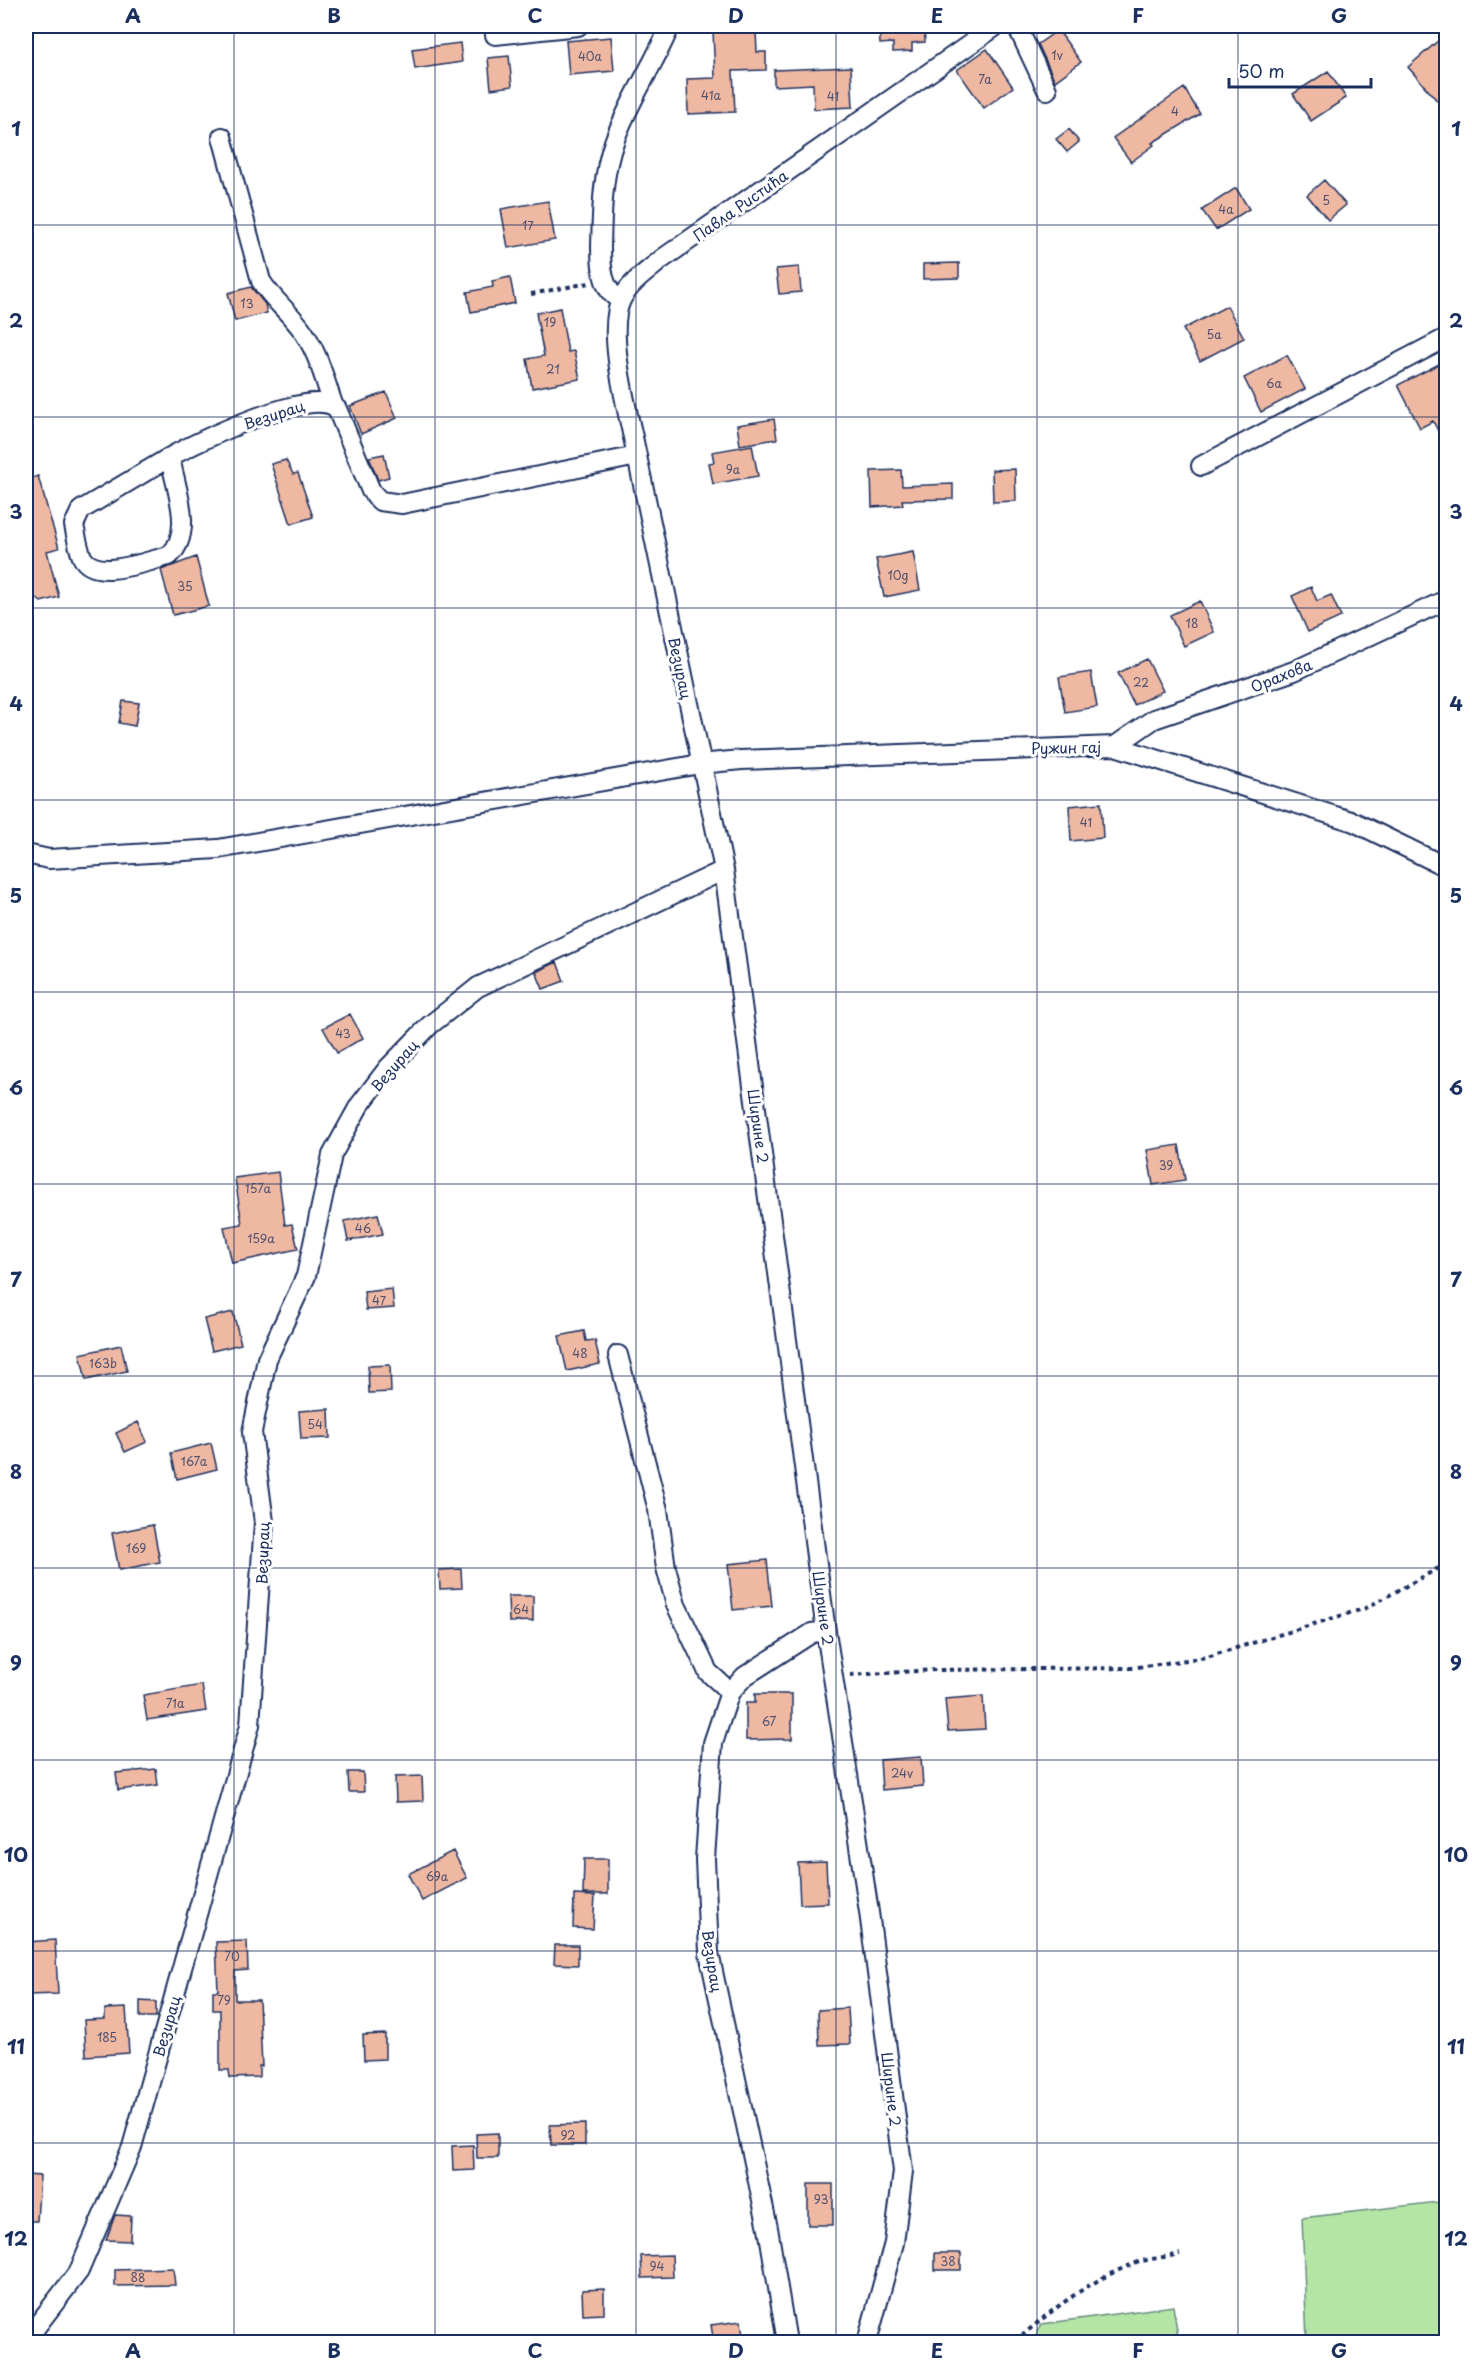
<svg xmlns="http://www.w3.org/2000/svg" width="1472" height="2368" font-family="'Playpen Sans',sans-serif">
<style>
.green{fill:#b4e5a4;stroke:#688a81;stroke-width:1.5}
.building{fill:#eeb8a2;stroke:#1b2f5e;stroke-width:1.5}
.lines{fill:none;stroke-linecap:round;stroke-linejoin:round}
.minor-casing{stroke:#1b2f5e;stroke-width:22}
.path{stroke:#1b2f5e;stroke-width:4;stroke-dasharray:4.5 4.5;stroke-linecap:butt}
.minor{stroke:#fff;stroke-width:18}
.grid{fill:none;stroke:#1b2f5e;stroke-width:1.5;stroke-opacity:0.55}
.labels{text-anchor:middle;dominant-baseline:central;stroke-width:6;stroke-linejoin:round;paint-order:stroke}
.number-label{font-size:12px;fill:#50516f}
.street-label{font-size:15px;fill:#1b2f5e;stroke:#fff}
.neatline{fill:none;stroke:#1b2f5e;stroke-width:2}
.grid-label{font-size:20px;text-anchor:middle;font-weight:bold;fill:#1b2f5e}
</style>
<rect width="100%" height="100%" fill="#fff"/>
<filter id="ink" filterUnits="userSpaceOnUse"><feTurbulence type="fractalNoise" baseFrequency=".0167" numOctaves="2"/><feDisplacementMap in="SourceGraphic" scale="12" xChannelSelector="R" yChannelSelector="G"/><feConvolveMatrix kernelMatrix="1 2 1 2 8 2 1 2 1" color-interpolation-filters="sRGB"/></filter>
<g filter="url(#ink)">
<path class="green" d="M1446 2201V2342H1307L1302 2218Z
M1173 2306 1179 2342H1033L1042 2324Z"/>
<path class="building" d="M879 26H924L925 42 912 43V51L893 52V43L880 44Z
M1058 30 1081 62 1055 81 1038 44Z
M756 31 757 52H766V70L733 71 735 112 688 114 687 79 715 78 713 32Z
M1446 34V111L1408 67Z
M611 37 614 71 569 75 566 41Z
M460 43 462 62 415 69 412 49Z
M987 49 1013 87 984 108 957 70Z
M509 56 512 86 491 89 488 58Z
M851 67 853 107 814 109 813 84 774 86V70Z
M1328 71 1346 98 1311 121 1293 94Z
M1184 88 1200 114 1152 143 1154 145 1131 162 1113 138Z
M1069 129 1079 142 1067 152 1056 139Z
M1324 180 1346 205 1328 220 1307 195Z
M1236 188 1249 209 1216 230 1202 210Z
M548 201 555 240 508 248 501 209Z
M959 263V278L923 279V264Z
M799 267 801 292 779 294 776 269Z
M510 277 515 303 471 312 467 292 493 287 492 281Z
M251 287 265 304 267 313 235 321 228 293Z
M1227 306 1244 338 1200 361 1183 329Z
M560 308 568 352 574 351 580 379 532 388 527 359 544 356 536 313Z
M1287 355 1305 389 1261 412 1244 378Z
M1441 363 1446 372V447L1433 421 1420 428 1398 385Z
M386 392 397 418 361 434 350 406Z
M774 419 777 439 740 445 737 425Z
M752 445 758 476 713 484 709 463 714 462 712 452Z
M384 454 389 477 378 480 369 457Z
M286 460 293 474 298 473 313 517 291 524 271 464Z
M1015 469 1016 501 993 502 992 470Z
M901 470 902 486 953 484V499L902 500 903 505 872 507 871 471Z
M38 476 59 548 47 551 59 597 41 602 26 590V480Z
M913 552 920 590 884 597 876 559Z
M196 557 209 606 173 615 161 570Z
M1311 587 1317 601 1331 595 1341 617 1308 632 1292 596Z
M1200 601 1214 632 1184 646 1170 615Z
M1147 659 1163 691 1134 705 1118 673Z
M1091 672 1097 707 1065 712 1059 677Z
M123 701 139 703 135 726 119 723Z
M1101 803 1103 838 1071 841 1069 806Z
M557 962 564 981 543 989 536 972Z
M350 1014 363 1038 337 1053 323 1028Z
M1179 1145 1185 1180 1153 1185 1147 1150Z
M278 1172 285 1225 292 1224 298 1249 232 1263 224 1227 242 1224 235 1178Z
M378 1214 383 1234 348 1241 344 1221Z
M392 1289 394 1308 366 1310 364 1292Z
M233 1312 241 1344 212 1351 204 1319Z
M584 1331 586 1341 595 1340 600 1364 567 1371 559 1336Z
M121 1345 127 1371 86 1380 80 1354Z
M390 1365 391 1392 369 1393 368 1366Z
M329 1409 330 1438 301 1439 299 1411Z
M138 1422 147 1442 125 1452 116 1433Z
M211 1443 217 1469 177 1479 171 1453Z
M153 1525 160 1562 119 1570 112 1533Z
M767 1560 772 1606 733 1610 728 1564Z
M461 1569 462 1588 440 1589 439 1570Z
M508 1596H533V1621L509 1622Z
M202 1685 206 1711 147 1720 143 1695Z
M755 1694H792V1739L746 1740V1703H755Z
M983 1696 985 1729 948 1731 945 1699Z
M921 1757 923 1786 882 1790 880 1760Z
M156 1769 158 1785 118 1790 116 1773Z
M348 1772H363L364 1792H349Z
M422 1776 423 1801 396 1802 395 1777Z
M453 1851 467 1878 422 1901 408 1874Z
M584 1859H608V1894H583Z
M826 1862 828 1903 800 1904 798 1863Z
M574 1895 595 1896 593 1929 573 1928Z
M55 1940 58 1994 28 1995 26 1942Z
M247 1941 248 1970 235 1971V2000H259L262 2066H259V2077L230 2078 229 2070H220V2010H213V1991H218L216 1942Z
M555 1945H578V1965L554 1964Z
M140 2001 156 2002V2017H140Z
M126 2008 129 2053 86 2056 84 2020 105 2019V2009Z
M848 2008 850 2044 819 2045 818 2010Z
M385 2034V2059L364 2060 363 2035Z
M585 2124V2145H551L550 2125Z
M498 2133V2158H477L476 2134Z
M473 2145 474 2170 453 2171 452 2146Z
M26 2175 40 2176 37 2221H26Z
M808 2184H833V2225H808Z
M115 2215 131 2216 130 2241 106 2240Z
M935 2253H961V2270H935Z
M672 2255 673 2277 642 2278 641 2256Z
M173 2268 175 2285 115 2286V2270Z
M604 2289V2314L583 2315 582 2290Z
M741 2321 744 2343H714L711 2325Z"/>
<g class="lines">
<g class="minor-casing">
<path id="minor" d="M1017 26 1047 90
M495 35 578 26
M222 137 261 281C272 299 287 310 300 327 317 349 324 378 333 404
M621 300C602 292 601 265 601 247 602 212 602 176 614 142 628 102 654 65 670 26
M637 456C630 419 604 330 622 298 631 282 648 271 662 259L996 26
M170 457C196 442 316 384 337 409L371 491 380 501 402 504 637 456 724 870 826 1631 869 1912 903 2171 894 2243 867 2342
M170 457C175 487 195 532 169 556 147 561 95 582 82 557 78 547 76 535 74 525L81 510Z
M1201 466 1446 338
M1115 746 1154 719 1294 671 1446 600
M26 854 49 859 218 849 700 764 741 760 1115 746 1354 822 1446 867
M618 1355 658 1510 666 1568 676 1605 708 1672 730 1692
M26 2340 79 2271 132 2147 250 1725 264 1522 252 1432 267 1359 306 1276 332 1155 359 1106 388 1068 430 1025 478 987 724 870
M787 2342 768 2228 709 1953 705 1859 713 1743 730 1692 745 1676 812 1633 826 1631"/>
</g>
<path class="path" d="M531 294 589 283
M850 1675 936 1670 1131 1668 1207 1657 1366 1608 1446 1564
M1015 2342C1051 2310 1092 2278 1139 2262 1152 2258 1167 2257 1180 2254"/>
<use href="#minor" class="minor"/>
</g>
</g>
<path class="grid" d="M234 26V2342M435 26V2342M636 26V2342M836 26V2342M1037 26V2342M1238 26V2342M26 225H1446M26 417H1446M26 608H1446M26 800H1446M26 992H1446M26 1184H1446M26 1376H1446M26 1568H1446M26 1760H1446M26 1951H1446M26 2143H1446"/>
<g class="labels">
<g class="number-label">
<text x="1057" y="55">1v</text>
<text x="590" y="56">40a</text>
<text x="985" y="79">7a</text>
<text x="711" y="95">41a</text>
<text x="833" y="96">41</text>
<text x="1175" y="111">4</text>
<text x="1326" y="200">5</text>
<text x="1226" y="209">4a</text>
<text x="528" y="225">17</text>
<text x="247" y="303">13</text>
<text x="550" y="322">19</text>
<text x="1214" y="334">5a</text>
<text x="553" y="369">21</text>
<text x="1274" y="383">6a</text>
<text x="733" y="469">9a</text>
<text x="898" y="575">10g</text>
<text x="185" y="586">35</text>
<text x="1192" y="623">18</text>
<text x="1141" y="682">22</text>
<text x="1086" y="822">41</text>
<text x="343" y="1033">43</text>
<text x="1166" y="1165">39</text>
<text x="258" y="1188">157a</text>
<text x="363" y="1228">46</text>
<text x="261" y="1238">159a</text>
<text x="379" y="1300">47</text>
<text x="580" y="1353">48</text>
<text x="103" y="1363">163b</text>
<text x="315" y="1424">54</text>
<text x="194" y="1461">167a</text>
<text x="136" y="1548">169</text>
<text x="521" y="1609">64</text>
<text x="175" y="1703">71a</text>
<text x="769" y="1721">67</text>
<text x="902" y="1773">24v</text>
<text x="437" y="1876">69a</text>
<text x="232" y="1956">70</text>
<text x="224" y="2000">79</text>
<text x="107" y="2037">185</text>
<text x="568" y="2135">92</text>
<text x="821" y="2199">93</text>
<text x="948" y="2261">38</text>
<text x="657" y="2266">94</text>
<text x="138" y="2277">88</text>
</g>
<g class="street-label">
<text transform="translate(740 205) rotate(-35)">Павла Ристића</text>
<text transform="translate(274 414) rotate(-18)">Везирац</text>
<text transform="translate(681 668) rotate(78)">Везирац</text>
<text transform="translate(1281 675) rotate(-22)">Орахова</text>
<text transform="translate(1066 747) rotate(-1)">Ружин гај</text>
<text transform="translate(394 1065) rotate(-49)">Везирац</text>
<text transform="translate(759 1126) rotate(82)">Ширине 2</text>
<text transform="translate(262 1553) rotate(-88)">Везирац</text>
<text transform="translate(824 1608) rotate(82)">Ширине 2</text>
<text transform="translate(713 1961) rotate(81)">Везирац</text>
<text transform="translate(166 2026) rotate(-74)">Везирац</text>
<text transform="translate(892 2089) rotate(83)">Ширине 2</text>
</g>
</g>
<rect width="1472" height="2368" fill="none" stroke="#fff" stroke-width="66"/>
<path d="M1229 78v9h142v-9" fill="none" stroke="#1b2f5e" stroke-width="3"/>
<text x="1238" y="78" font-size="18" fill="#1b2f5e" stroke="#ffffff" stroke-width="4.5" paint-order="stroke">50 m</text>
<rect x="33" y="33" width="1406" height="2302" class="neatline"/>
<g class="grid-label">
<text x="133" y="23">A</text>
<text x="334" y="23">B</text>
<text x="535" y="23">C</text>
<text x="736" y="23">D</text>
<text x="937" y="23">E</text>
<text x="1138" y="23">F</text>
<text x="1339" y="23">G</text>
<text x="16" y="136">1</text>
<text x="1456" y="136">1</text>
<text x="16" y="328">2</text>
<text x="1456" y="328">2</text>
<text x="16" y="519">3</text>
<text x="1456" y="519">3</text>
<text x="16" y="711">4</text>
<text x="1456" y="711">4</text>
<text x="16" y="903">5</text>
<text x="1456" y="903">5</text>
<text x="16" y="1095">6</text>
<text x="1456" y="1095">6</text>
<text x="16" y="1287">7</text>
<text x="1456" y="1287">7</text>
<text x="16" y="1479">8</text>
<text x="1456" y="1479">8</text>
<text x="16" y="1670">9</text>
<text x="1456" y="1670">9</text>
<text x="16" y="1862">10</text>
<text x="1456" y="1862">10</text>
<text x="16" y="2054">11</text>
<text x="1456" y="2054">11</text>
<text x="16" y="2246">12</text>
<text x="1456" y="2246">12</text>
<text x="133" y="2358">A</text>
<text x="334" y="2358">B</text>
<text x="535" y="2358">C</text>
<text x="736" y="2358">D</text>
<text x="937" y="2358">E</text>
<text x="1138" y="2358">F</text>
<text x="1339" y="2358">G</text>
</g>
</svg>
